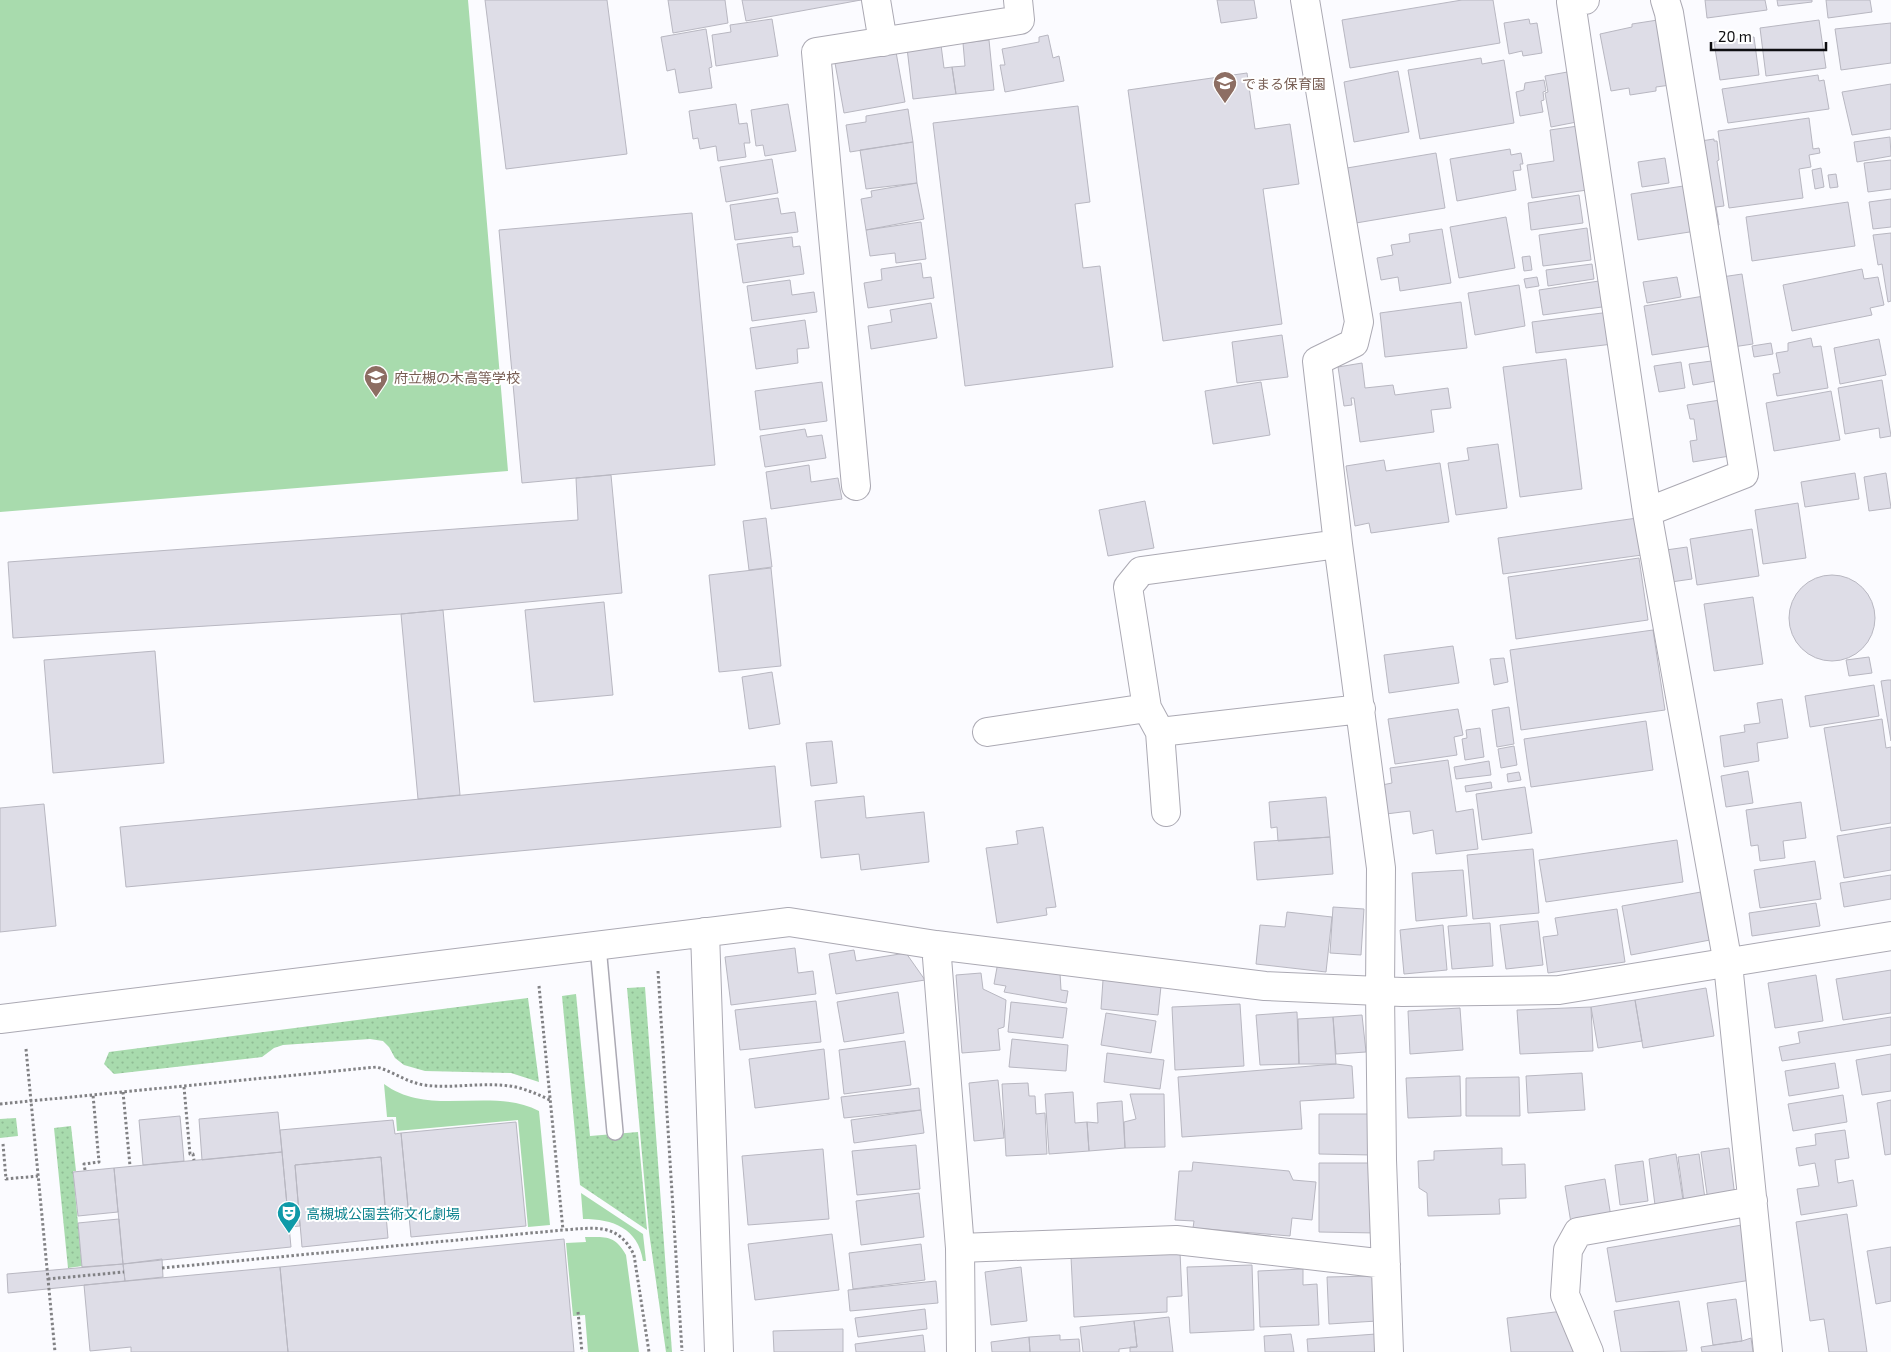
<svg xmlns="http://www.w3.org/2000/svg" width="1891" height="1352" font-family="'Exo 2','Noto Sans JP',sans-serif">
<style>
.grass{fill:#a8dbad}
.park{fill:url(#park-dots)}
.building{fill:#dedde7;stroke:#b8b7c1}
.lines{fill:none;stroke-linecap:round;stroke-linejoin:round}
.lane-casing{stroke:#aba9b3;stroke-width:18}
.street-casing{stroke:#aba9b3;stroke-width:30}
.path{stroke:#818184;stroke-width:3;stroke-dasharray:2.5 2.5;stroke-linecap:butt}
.lane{stroke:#fff;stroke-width:15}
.street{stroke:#fff;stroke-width:28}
.labels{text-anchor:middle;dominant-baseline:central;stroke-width:4;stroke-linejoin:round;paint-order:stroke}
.education-label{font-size:14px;fill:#785e54;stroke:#fff;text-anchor:start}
.culture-label{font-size:14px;fill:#0d838f;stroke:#fff;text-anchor:start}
</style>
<defs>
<pattern id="park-dots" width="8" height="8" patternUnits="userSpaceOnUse" patternTransform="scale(1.25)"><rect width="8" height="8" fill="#a8dbad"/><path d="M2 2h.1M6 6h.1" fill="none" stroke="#8fbb94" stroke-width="1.8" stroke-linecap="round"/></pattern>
</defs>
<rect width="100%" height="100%" fill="#fbfbff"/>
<path class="grass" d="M0 0H468L508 471 0 512Z
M384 1084C430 1118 490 1086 539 1111L550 1225 528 1227 518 1120 397 1131 396 1117H387Z
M581 1193 643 1234 646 1261H643C638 1228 613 1219 583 1219Z
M585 1237C606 1237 615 1235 626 1255L639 1352H588L585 1315 573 1316 566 1243 586 1242Z"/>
<path class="park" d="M645 987 672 1352H666L649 1232 627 988Z
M576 994 590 1136 638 1132 647 1230 580 1185 562 996Z
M528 998 539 1082 511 1073 425 1071 404 1065 395 1058 389 1047 383 1041 370 1039 283 1045 274 1048 262 1057 114 1074 104 1064 109 1052Z
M16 1118 18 1136 0 1138V1119Z
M71 1126 76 1171H73L82 1266 68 1268 54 1128Z"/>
<path class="building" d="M485 0H607L627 154 506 169Z
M668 0H725L728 23 673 33Z
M742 0H861L746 21Z
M1217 0H1254L1257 18 1221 23Z
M1462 0H1493L1500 43 1350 68 1342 20Z
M1705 0H1765L1767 10 1707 18Z
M1777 0H1812V2L1778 6Z
M1826 0H1870L1872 12 1828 18Z
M772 19 778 56 716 66 712 35 731 32 730 25Z
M1529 19 1530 24 1537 23 1542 53 1523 56 1522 51 1509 54 1504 23Z
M1664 19 1678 84 1656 87V91L1630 95 1629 88 1611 91 1600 34 1632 27V24Z
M1819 20 1826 68 1766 76 1760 28Z
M1891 23V63L1841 70 1835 29Z
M706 29 712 67 709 68 712 88 679 93 675 69 667 71 661 37Z
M1048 35 1053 58 1059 56 1064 81 1005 92 1000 65H1005L1002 49 1039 42V37Z
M1754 37 1759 75 1720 80 1714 42Z
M989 40 994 90 956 94 952 67 965 66 963 43Z
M941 45 944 68 952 67 956 94 913 99 907 48Z
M896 52 905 102 844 113 835 63Z
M1481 58 1482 64 1504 60 1514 123 1420 139 1408 70Z
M1398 71 1409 132 1354 142 1344 82Z
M1573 71 1587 120 1551 127 1545 93 1548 92 1545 76Z
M1247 73 1255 129 1290 124 1299 184 1263 189 1282 324 1163 341 1128 90Z
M1818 75 1819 81 1824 80 1829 109 1728 123 1722 89Z
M1544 80 1546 91 1543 92 1544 100 1541 101 1543 112 1520 116 1516 92 1524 90 1525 83Z
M1891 84V129L1852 135 1842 92Z
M736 104 739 124 747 123 750 143H744L746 157 718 161 716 146 700 149 698 138 693 139 689 111Z
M788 104 796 151 765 156 763 145 756 146 751 110Z
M1078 106 1090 202 1075 204 1083 268 1100 266 1113 367 965 386 933 123Z
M908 109 913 142 850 152 846 125 866 122V116Z
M1809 118 1813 149 1819 148 1820 153 1809 155 1811 167 1799 169 1803 198 1729 208 1718 131Z
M1585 125 1594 189 1532 198 1527 165 1554 161 1550 130Z
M1890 137 1891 156 1857 162 1854 142Z
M1714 139V141H1717L1719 160 1717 161 1724 206 1716 207 1719 225 1707 227 1694 142Z
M913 142 917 183 866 189 860 150Z
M1510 149 1511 155 1521 153 1523 164H1520L1521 170 1513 171 1516 190 1457 201 1450 159Z
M1436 153 1445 208 1356 223 1347 168Z
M1665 158 1669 183 1642 187 1638 162Z
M772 159 778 193 726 202 720 167Z
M1891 160V189L1868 192 1864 163Z
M1821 168 1824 187 1815 189 1812 170Z
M1836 174 1838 187 1830 188 1828 175Z
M917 183 924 219 866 230 861 199 872 197 871 191Z
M1690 185 1696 231 1638 240 1631 194Z
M1579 195 1583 223 1531 230 1528 203Z
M778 198 781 214 795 212 798 232 735 240 730 205Z
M1891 199V227L1873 229 1869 202Z
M1848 202 1855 246 1752 261 1746 217Z
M692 213 715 465 522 483 499 230Z
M1506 217 1515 268 1459 278 1450 227Z
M921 222 926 259 896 263 895 253 870 256 866 230Z
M1587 228 1591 260 1543 266 1539 235Z
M1442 229 1451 283 1400 291 1398 277 1381 280 1377 258 1393 255 1391 245 1410 242 1409 234Z
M1891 233V301L1888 302 1882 264 1878 265 1873 235Z
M792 237 793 247 800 246 804 274 743 283 737 244Z
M1530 256 1532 270 1524 271 1522 257Z
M921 263 923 278 931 277 934 298 868 308 864 283 882 280 881 269Z
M1592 264 1594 279 1548 286 1546 270Z
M1862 269 1864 279 1878 277 1884 305 1870 308 1872 315 1792 331 1783 285Z
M1742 274 1753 344 1726 348 1715 278Z
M1537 277 1539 286 1526 288 1524 279Z
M1677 277 1681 297 1647 303 1643 282Z
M790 280 792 295 814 292 817 312 752 321 747 286Z
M1599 281 1602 307 1543 315 1539 290Z
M1519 285 1525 326 1475 335 1468 293Z
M1710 295 1717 345 1652 355 1644 306Z
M1461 302 1467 348 1385 357 1380 313Z
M931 303 937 338 871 349 868 326 892 322 890 310Z
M1610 312 1613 344 1536 353 1532 322Z
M805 320 809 348 797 349 798 363 756 369 750 328Z
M1282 335 1288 377 1237 383 1232 342Z
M1811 338 1813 347 1821 346 1828 388 1777 396 1773 374 1780 373 1776 353 1788 351V343Z
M1879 339 1886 375 1840 384 1834 348Z
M1771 343 1773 354 1754 357 1752 346Z
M1566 359 1582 489 1520 497 1503 367Z
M1719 360 1722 380 1693 385 1689 364Z
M1681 362 1685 388 1659 392 1654 366Z
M1362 363 1365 388 1393 385 1395 395 1448 388 1451 408 1431 410 1434 432 1360 442 1354 398H1351L1352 405 1344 406 1338 367Z
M1882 380 1891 436 1880 438 1879 428 1845 434 1838 388Z
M822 382 827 421 760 430 755 391Z
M1261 382 1270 435 1213 444 1205 391Z
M1831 391 1840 440 1774 451 1766 403Z
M1727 399 1736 455 1693 462 1690 441 1697 440 1694 419H1690L1687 405Z
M805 429 807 437 822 435 826 458 765 467 760 436Z
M1498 444 1507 508 1456 515 1448 463 1469 460 1467 448Z
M1384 460 1386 471 1440 463 1449 522 1371 533 1369 523 1355 526 1346 466Z
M809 465 811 482 838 478 842 499 771 509 766 472Z
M1855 473 1859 499 1805 507 1801 482Z
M1886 473 1891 508 1869 511 1864 477Z
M611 475 622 593 401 614 13 638 8 562 578 520 576 478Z
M1145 501 1154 548 1108 556 1099 510Z
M1798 503 1806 558 1763 564 1755 510Z
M766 518 772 567 749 570 743 521Z
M1637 518 1642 555 1503 574 1498 538Z
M1752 529 1759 576 1697 585 1690 539Z
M1687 547 1692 579 1671 582 1666 550Z
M1639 558 1648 620 1516 639 1508 577Z
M771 568 781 666 719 672 709 575Z
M1789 618a43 43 0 1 1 86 0a43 43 0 1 1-86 0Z
M1753 597 1763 664 1714 671 1704 604Z
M604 602 613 695 534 702 525 610Z
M443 610 460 795 418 799 401 614Z
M1653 630 1665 710 1521 730 1510 650Z
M1453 646 1459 683 1389 693 1384 655Z
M155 651 164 763 53 773 44 660Z
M1869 657 1872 673 1849 676 1846 660Z
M1504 658 1508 682 1494 685 1490 659Z
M772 672 780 724 749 729 742 677Z
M1888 680H1891V741L1881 681Z
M1874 685 1879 716 1810 727 1805 696Z
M1782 699 1788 738 1757 743 1759 761 1724 767 1720 736 1745 732 1744 725 1760 723 1757 703Z
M1509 707 1514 744 1497 747 1492 710Z
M1458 709 1463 735 1454 737 1457 755 1395 764 1388 719Z
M1882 719 1886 748 1891 747V823L1841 831 1824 728Z
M1646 721 1653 770 1531 787 1524 739Z
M1480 728 1484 757 1465 760 1462 739 1467 738 1466 730Z
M832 741 837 783 811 786 806 743Z
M1514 746 1517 765 1501 768 1498 749Z
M1448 760 1456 812 1473 809 1478 849 1436 854 1433 830 1413 834 1410 811 1386 814 1382 785 1392 783 1390 768Z
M1489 761 1491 775 1456 779 1454 767Z
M775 766 781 827 126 887 120 827Z
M1748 771 1753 803 1726 807 1721 776Z
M1519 772 1521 780 1508 782 1507 774Z
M1491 782 1492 788 1466 792 1465 786Z
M1525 787 1532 833 1482 840 1476 794Z
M864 796 866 818 924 812 929 862 861 870 859 854 821 858 815 801Z
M1326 797 1330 837 1278 841 1277 827 1271 828 1269 802Z
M1801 802 1806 838 1783 841 1785 858 1760 861 1758 845 1751 846 1746 810Z
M44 804 56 926 0 932V808Z
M1043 827 1056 907 1046 908 1047 915 997 923 986 848 1018 844 1016 831Z
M1891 827V870L1844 878 1837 836Z
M1330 837 1333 874 1257 880 1254 842Z
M1677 840 1683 882 1546 902 1539 860Z
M1533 849 1539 913 1473 919 1467 855Z
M1815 861 1821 899 1760 908 1754 870Z
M1463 870 1467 916 1416 921 1412 873Z
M1891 875V899L1844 907 1840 883Z
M1701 892 1710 940 1631 955 1622 906Z
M1816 903 1820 926 1752 936 1749 913Z
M1333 907 1364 909 1361 955 1330 953Z
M1617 909 1625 962 1548 973 1543 937 1558 935 1555 918Z
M1287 912 1332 917 1326 972 1256 964 1260 925 1285 927Z
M1538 921 1543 965 1506 969 1500 925Z
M1490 923 1493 966 1452 969 1448 926Z
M1443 925 1447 970 1404 974 1400 930Z
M795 948 798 973 813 971 816 994 731 1005 725 957Z
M854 950 856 961 906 953 925 980 836 994 829 954Z
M998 962 1060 973 1061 990 1068 991 1066 1003 1004 992 1006 986 994 984Z
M1891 970V1013L1843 1020 1836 979Z
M981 973 983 989 1006 1000 1004 1027 998 1029 1000 1050 962 1053 956 975Z
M1816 975 1823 1021 1775 1028 1768 983Z
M1103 980 1161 986 1158 1015 1101 1009Z
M1706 988 1714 1036 1643 1048 1635 1000Z
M898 992 904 1033 844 1042 837 1002Z
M1635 1000 1642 1041 1598 1048 1591 1007Z
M816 1001 821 1042 740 1050 735 1010Z
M1011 1002 1067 1008 1063 1038 1008 1032Z
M1240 1004 1244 1066 1175 1070 1172 1007Z
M1591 1007 1593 1051 1520 1054 1517 1010Z
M1460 1008 1463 1050 1410 1054 1408 1011Z
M1297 1012 1299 1064 1260 1065 1256 1015Z
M1106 1013 1156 1021 1151 1053 1101 1045Z
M1362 1015 1366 1052 1336 1054 1333 1017Z
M1333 1017 1336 1064H1299L1298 1019Z
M1891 1017V1045L1782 1061 1779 1047 1800 1043 1798 1032Z
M1012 1039 1068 1045 1066 1071 1009 1067Z
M905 1041 911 1085 844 1094 839 1050Z
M824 1049 829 1099 755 1108 749 1059Z
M1107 1053 1164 1060 1160 1089 1104 1082Z
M1891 1054V1091L1862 1095 1856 1060Z
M1835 1063 1839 1088 1789 1096 1785 1071Z
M1336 1064 1352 1066 1354 1098 1300 1101 1302 1129 1182 1137 1178 1077Z
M1582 1073 1585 1110 1528 1113 1526 1076Z
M1460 1076 1461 1116 1408 1118 1406 1078Z
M1519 1077 1520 1116H1466V1078Z
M998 1080 1004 1138 974 1141 969 1083Z
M1028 1083 1029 1096H1035L1036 1114 1045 1113 1047 1154 1006 1156 1002 1084Z
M919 1088 921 1110 844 1118 841 1097Z
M1073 1092 1075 1123 1087 1122 1089 1151 1049 1154 1045 1094Z
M1130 1094H1164L1165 1147 1125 1148 1124 1122 1136 1119Z
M1843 1095 1847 1122 1793 1131 1788 1104Z
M1891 1100V1154L1885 1155 1877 1103Z
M1122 1101 1125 1148 1089 1151 1087 1122 1098 1123 1097 1103Z
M921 1110 924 1133 854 1143 851 1120Z
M278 1112 282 1152 202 1160 199 1119Z
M1319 1114H1373L1372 1155 1319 1154Z
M180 1116 184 1161 143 1165 139 1120Z
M393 1120 395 1134 401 1133 409 1218 386 1221 381 1157 295 1165 300 1226 289 1227 280 1130Z
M516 1122 526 1226 411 1237 401 1133Z
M1845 1130 1849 1158 1835 1160 1838 1183 1853 1180 1857 1206 1801 1215 1797 1189 1819 1186 1815 1163 1799 1166 1796 1148 1816 1145 1815 1134Z
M916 1145 920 1189 857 1195 852 1151Z
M1502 1148V1165L1525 1164 1526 1198 1499 1199 1500 1214 1428 1216 1427 1193 1419 1188 1418 1161 1434 1160V1151Z
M1729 1148 1735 1197 1708 1201 1701 1152Z
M823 1149 829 1219 748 1225 742 1156Z
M282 1152 291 1247 123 1264 114 1168Z
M1676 1154 1683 1200 1655 1205 1649 1159Z
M1699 1154 1705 1199 1684 1202 1678 1157Z
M381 1157 388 1238 302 1247 295 1165Z
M1643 1161 1648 1201 1620 1205 1615 1165Z
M1193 1162 1289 1171 1293 1180 1316 1182 1312 1220 1292 1218 1290 1236 1193 1228 1194 1221 1175 1220 1179 1171H1192Z
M1319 1163H1378L1377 1233 1319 1232Z
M114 1168 118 1212 78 1216 73 1172Z
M1605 1179 1611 1217 1571 1223 1565 1186Z
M919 1193 924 1237 861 1245 856 1201Z
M1847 1214 1867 1352H1829L1824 1319 1810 1321 1796 1222Z
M119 1219 123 1264 82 1267 78 1223Z
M1742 1225 1751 1280 1616 1302 1607 1248Z
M832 1234 839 1290 755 1300 748 1244Z
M564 1239 574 1352H288L280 1267Z
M921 1244 925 1280 853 1289 849 1253Z
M1891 1247V1301L1876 1304 1867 1251Z
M1180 1252 1182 1296 1167 1297V1312L1074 1317 1071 1257Z
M162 1259 163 1277 125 1281 123 1264Z
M123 1264 125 1281 8 1293 7 1274Z
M1252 1265 1254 1330 1190 1333 1187 1267Z
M280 1267 288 1352H131V1347L90 1351 84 1285Z
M1021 1267 1027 1321 991 1325 985 1272Z
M1303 1269V1285L1317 1284 1319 1325 1260 1327 1258 1271Z
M1374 1276 1377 1321 1329 1324 1327 1277Z
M936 1281 938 1303 850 1311 848 1290Z
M1736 1299 1742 1341 1713 1345 1707 1303Z
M1679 1301 1687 1351 1621 1352 1614 1311Z
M925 1309 927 1329 858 1337 855 1318Z
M1563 1311 1565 1332 1574 1331 1576 1352H1511L1507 1318Z
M1169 1317 1173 1352H1130V1347H1137L1134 1321Z
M1134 1321 1137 1347 1119 1349V1352H1083L1080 1327Z
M843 1329V1352H774L773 1331Z
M1291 1334 1294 1352H1265L1264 1336Z
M1376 1334 1377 1352H1308L1307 1339Z
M923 1335 925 1352H856L855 1344Z
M1060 1335V1340L1079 1339 1080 1352H1030L1029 1337Z
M1029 1337 1030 1352H992L991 1342Z
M1751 1338 1753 1352H1702L1701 1347 1742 1341Z"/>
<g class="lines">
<g class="lane-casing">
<path id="lane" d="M598 946 615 1132"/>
</g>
<g class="street-casing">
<path id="street" d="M876 0 883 42
M1305 0 1359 322 1354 343 1317 361 1338 544 1381 868 1380 991 1382 1160 1389 1352
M1585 0 1571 2 1647 512
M1665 0 1669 13 1744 474 1647 512 1728 964 1768 1352
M856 486 816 52 1020 20 1018 0
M1338 544 1141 571 1128 587 1147 708 1160 732 1361 709
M987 732 1147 708
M1160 732 1166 812
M705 932 719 1352
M936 945 960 1248 961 1352
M0 1019 789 922 936 945 1265 986 1402 992 1559 990 1891 936
M960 1248 1176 1240 1386 1264
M1589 1352 1565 1295 1568 1250 1578 1232 1753 1201"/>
</g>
<path class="path" d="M658 971 682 1351
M539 986 563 1230
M26 1049 55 1352
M184 1087 190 1154H193L194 1160
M123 1092 130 1166
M0 1104 377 1067C394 1072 406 1082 424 1085 452 1089 481 1082 510 1086 524 1088 537 1094 550 1100
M3 1144 6 1179 38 1176
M85 1170 84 1164 99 1162 93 1095
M162 1268 563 1230C594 1228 618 1222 634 1255L649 1352
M48 1279 124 1272
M578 1312 582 1352"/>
<use href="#lane" class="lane"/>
<use href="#street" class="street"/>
</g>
<defs>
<g id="school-pin" transform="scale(1.25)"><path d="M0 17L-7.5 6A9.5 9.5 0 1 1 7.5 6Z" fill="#8d6e63" stroke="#fff"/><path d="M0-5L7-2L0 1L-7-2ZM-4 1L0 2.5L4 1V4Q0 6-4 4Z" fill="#fff"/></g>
<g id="theatre-pin" transform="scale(1.25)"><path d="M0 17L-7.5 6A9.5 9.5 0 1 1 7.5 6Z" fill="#0f9aa8" stroke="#fff"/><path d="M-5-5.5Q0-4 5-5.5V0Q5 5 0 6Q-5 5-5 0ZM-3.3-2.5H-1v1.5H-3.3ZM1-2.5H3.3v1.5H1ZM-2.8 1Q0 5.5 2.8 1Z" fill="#fff"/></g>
</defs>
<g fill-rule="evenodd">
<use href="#school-pin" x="1225" y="83"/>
<use href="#school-pin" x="376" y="377"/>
<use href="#theatre-pin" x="289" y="1213"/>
</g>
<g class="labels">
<g class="education-label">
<text x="1242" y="83">でまる保育園</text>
<text x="394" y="377">府立槻の木高等学校</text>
</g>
<g class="culture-label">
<text x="306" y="1213">高槻城公園芸術文化劇場</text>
</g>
</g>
<path d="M1711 42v8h115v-8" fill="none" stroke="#0e0e11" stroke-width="2.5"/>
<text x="1718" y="42" font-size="15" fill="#0e0e11" stroke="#ffffff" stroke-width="4" paint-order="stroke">20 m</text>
</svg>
